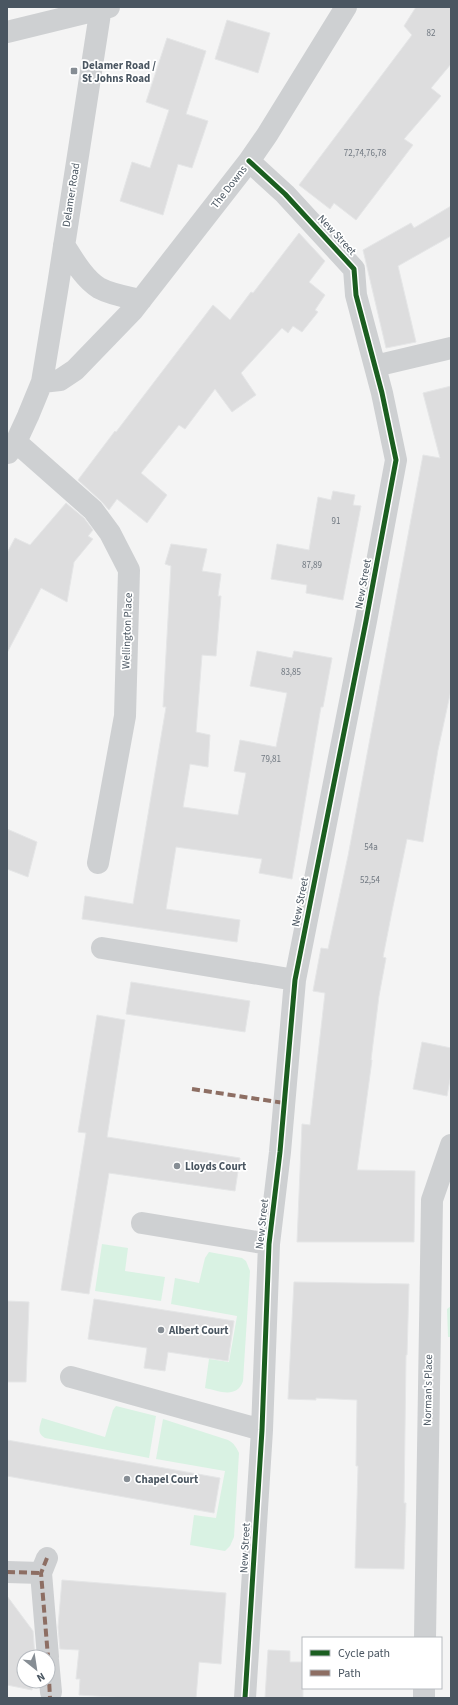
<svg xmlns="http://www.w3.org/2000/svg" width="458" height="1705" font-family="'Source Sans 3',sans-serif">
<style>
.green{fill:#d9f2e3}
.building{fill:#ddddde;stroke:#e5e6e7}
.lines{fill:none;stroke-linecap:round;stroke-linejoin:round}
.minor{stroke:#ced0d2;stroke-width:22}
.quiet{stroke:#8d6e63;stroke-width:4;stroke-dasharray:8 4;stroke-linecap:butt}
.cycleway-casing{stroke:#fff;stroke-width:8}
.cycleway{stroke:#1b5e20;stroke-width:5}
.poi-dot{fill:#868d94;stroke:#fff;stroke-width:1.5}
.labels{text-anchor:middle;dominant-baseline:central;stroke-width:3.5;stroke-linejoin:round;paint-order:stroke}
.number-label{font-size:9px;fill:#707881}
.poi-label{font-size:11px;font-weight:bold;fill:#4a5661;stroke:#fff;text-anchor:start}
.street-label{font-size:11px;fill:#4a5661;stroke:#fff}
</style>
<rect width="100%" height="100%" fill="#f4f4f4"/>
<path class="green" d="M102 1244 128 1248 125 1271 165 1277 161 1301 95 1291Z
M209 1252 242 1258 246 1261 250 1271 243 1381C237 1399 219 1391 205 1388L209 1359 229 1362 237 1316 171 1304 175 1278 199 1283 205 1258Z
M451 1306V1337H448L447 1309Z
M116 1406 156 1416 149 1458 45 1438C36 1433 40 1426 42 1418L105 1437 113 1410Z
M163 1419 228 1440C234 1443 236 1447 239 1453L234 1537 230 1546 225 1551 190 1545 194 1515 216 1518 225 1471 156 1459Z"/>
<path class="building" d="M416 7H451V64L431 88 441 96 404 139 413 145 356 220 334 203 330 209 299 185 412 35 404 26Z
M227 20 270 33 258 73 215 59Z
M167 38 206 51 186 114 208 121 192 168 178 164 163 215 120 201 132 162 150 168 169 110 146 102Z
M451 206V236L398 266 416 342 386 348 363 250 411 223 414 228Z
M299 233 325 261 309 282 325 295 315 310 318 312 302 332 293 326 288 333 282 328 241 373 256 395 232 412 215 389 185 429 179 425 141 473 167 495 147 523 117 499 109 510 101 501 78 480 115 431 116 432 213 305 230 320 251 292 253 293Z
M451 386V690L438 750 423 842 407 839 392 911 383 957 386 958 379 996 371 1060H372L357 1170 415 1171 414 1242H297L302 1124 310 1125 325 993 313 991 321 948 328 949 348 856 423 455 440 458 423 393Z
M333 491 355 495 353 505 361 506 343 600 306 593 307 585 271 579 277 544 309 550 318 497 331 500Z
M66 503 84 518 93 530 88 536 93 539 74 562 67 602 41 588 7 653V553L15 538 30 545Z
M171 544 207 549 202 571 221 574 218 596H221L216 656 202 655 196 732 210 735 208 767 190 764 183 807 238 815 246 773 234 771 240 740 276 747 287 693 250 686 257 651 292 658 294 651 332 658 323 707H321L292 879 259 873 262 859 176 847 166 909 240 920 237 942 82 919 85 896 133 904 166 707H163L171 566 165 564Z
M7 829 37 842 28 877 7 869Z
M131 982 250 1001 245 1032 126 1014Z
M97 1015 125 1020 107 1137 240 1158 235 1191 109 1173 89 1294 61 1290 86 1133 78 1132Z
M422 1042 451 1048V1074L447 1096 413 1089Z
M294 1282 409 1284 407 1355H406L404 1503H406L404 1569 355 1568 358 1466H356L357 1400 316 1398V1400L288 1399Z
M94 1299 234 1321 228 1361 168 1352 165 1371 144 1368 147 1348 88 1339Z
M7 1301 29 1302 26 1382H7Z
M7 1440 220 1478 214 1513 7 1476Z
M62 1580 226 1593 221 1664 199 1662 196 1698H127L79 1695 80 1679H76L79 1650 60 1649 58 1627Z
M7 1596 33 1631 35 1657H24V1681H33L32 1690 7 1685Z
M268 1650 290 1651V1662H303V1698H265Z"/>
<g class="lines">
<path class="minor" d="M7 32 109 7
M64 245C73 259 84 279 99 288 112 295 127 297 141 300
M375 366 451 348
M42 382 60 380 75 370 133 310 249 161 267 135 346 7
M16 442 93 510 110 533 129 570 125 716 98 863
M8 453 16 442 28 416 42 382 58 285 101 7
M102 948 295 980
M142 1223 269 1244
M71 1377 262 1430
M47 1558 41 1573 48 1657
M7 1572 41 1573
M425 1638 432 1200 451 1145
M48 1660 51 1692
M245 1698 262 1430 269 1244 280 1152 295 980 366 621 396 460 382 393 356 295 354 269 285 194 249 161
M424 1698V1688"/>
<path class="quiet" d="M192 1089 284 1103
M47 1558 41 1573 48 1657
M7 1572 41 1573
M48 1660 50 1698"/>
<g class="cycleway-casing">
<path id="cycleway" d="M245 1698 262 1430 269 1244 280 1152 295 980 366 621 396 460 382 393 356 295 354 269 285 194 249 161"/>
</g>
<use href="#cycleway" class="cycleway"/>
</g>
<g class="poi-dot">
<rect x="70" y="67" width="8" height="8" rx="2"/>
<circle cx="177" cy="1166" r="4"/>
<circle cx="161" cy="1330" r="4"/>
<circle cx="127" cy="1479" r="4"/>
</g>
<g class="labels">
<g class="number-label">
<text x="431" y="33">82</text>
<text x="365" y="153">72,74,76,78</text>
<text x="336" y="521">91</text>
<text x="312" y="565">87,89</text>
<text x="291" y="672">83,85</text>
<text x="271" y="759">79,81</text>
<text x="371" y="847">54a</text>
<text x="370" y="880">52,54</text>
</g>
<g class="poi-label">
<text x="82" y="65">Delamer Road /<tspan x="82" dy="13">St Johns Road</tspan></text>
<text x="185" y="1166">Lloyds Court</text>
<text x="169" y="1330">Albert Court</text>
<text x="135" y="1479">Chapel Court</text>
</g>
<g class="street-label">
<text transform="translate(229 187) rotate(-52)">The Downs</text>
<text transform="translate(71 195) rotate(-81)">Delamer Road</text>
<text transform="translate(337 235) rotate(47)">New Street</text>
<text transform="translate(363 584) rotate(-80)">New Street</text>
<text transform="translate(127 631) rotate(-88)">Wellington Place</text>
<text transform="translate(300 902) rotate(-79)">New Street</text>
<text transform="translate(262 1224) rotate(-84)">New Street</text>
<text transform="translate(428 1390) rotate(-89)">Norman's Place</text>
<text transform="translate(245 1548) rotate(-87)">New Street</text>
</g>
</g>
<rect width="458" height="1705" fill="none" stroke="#4a5661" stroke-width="16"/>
<rect x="302" y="1637" width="140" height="52" fill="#ffffff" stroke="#b7bbc0"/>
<rect x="310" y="1650" width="20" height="6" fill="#1b5e20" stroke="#b7bbc0"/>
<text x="338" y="1657" font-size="12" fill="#4a5661">Cycle path</text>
<rect x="310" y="1670" width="20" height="6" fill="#8d6e63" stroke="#b7bbc0"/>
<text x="338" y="1677" font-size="12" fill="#4a5661">Path</text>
<g transform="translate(36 1669) rotate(150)"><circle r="19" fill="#ffffff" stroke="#b7bbc0"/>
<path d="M0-3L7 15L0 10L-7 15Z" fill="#868d94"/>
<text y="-6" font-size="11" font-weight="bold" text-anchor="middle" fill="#4a5661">N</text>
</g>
</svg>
